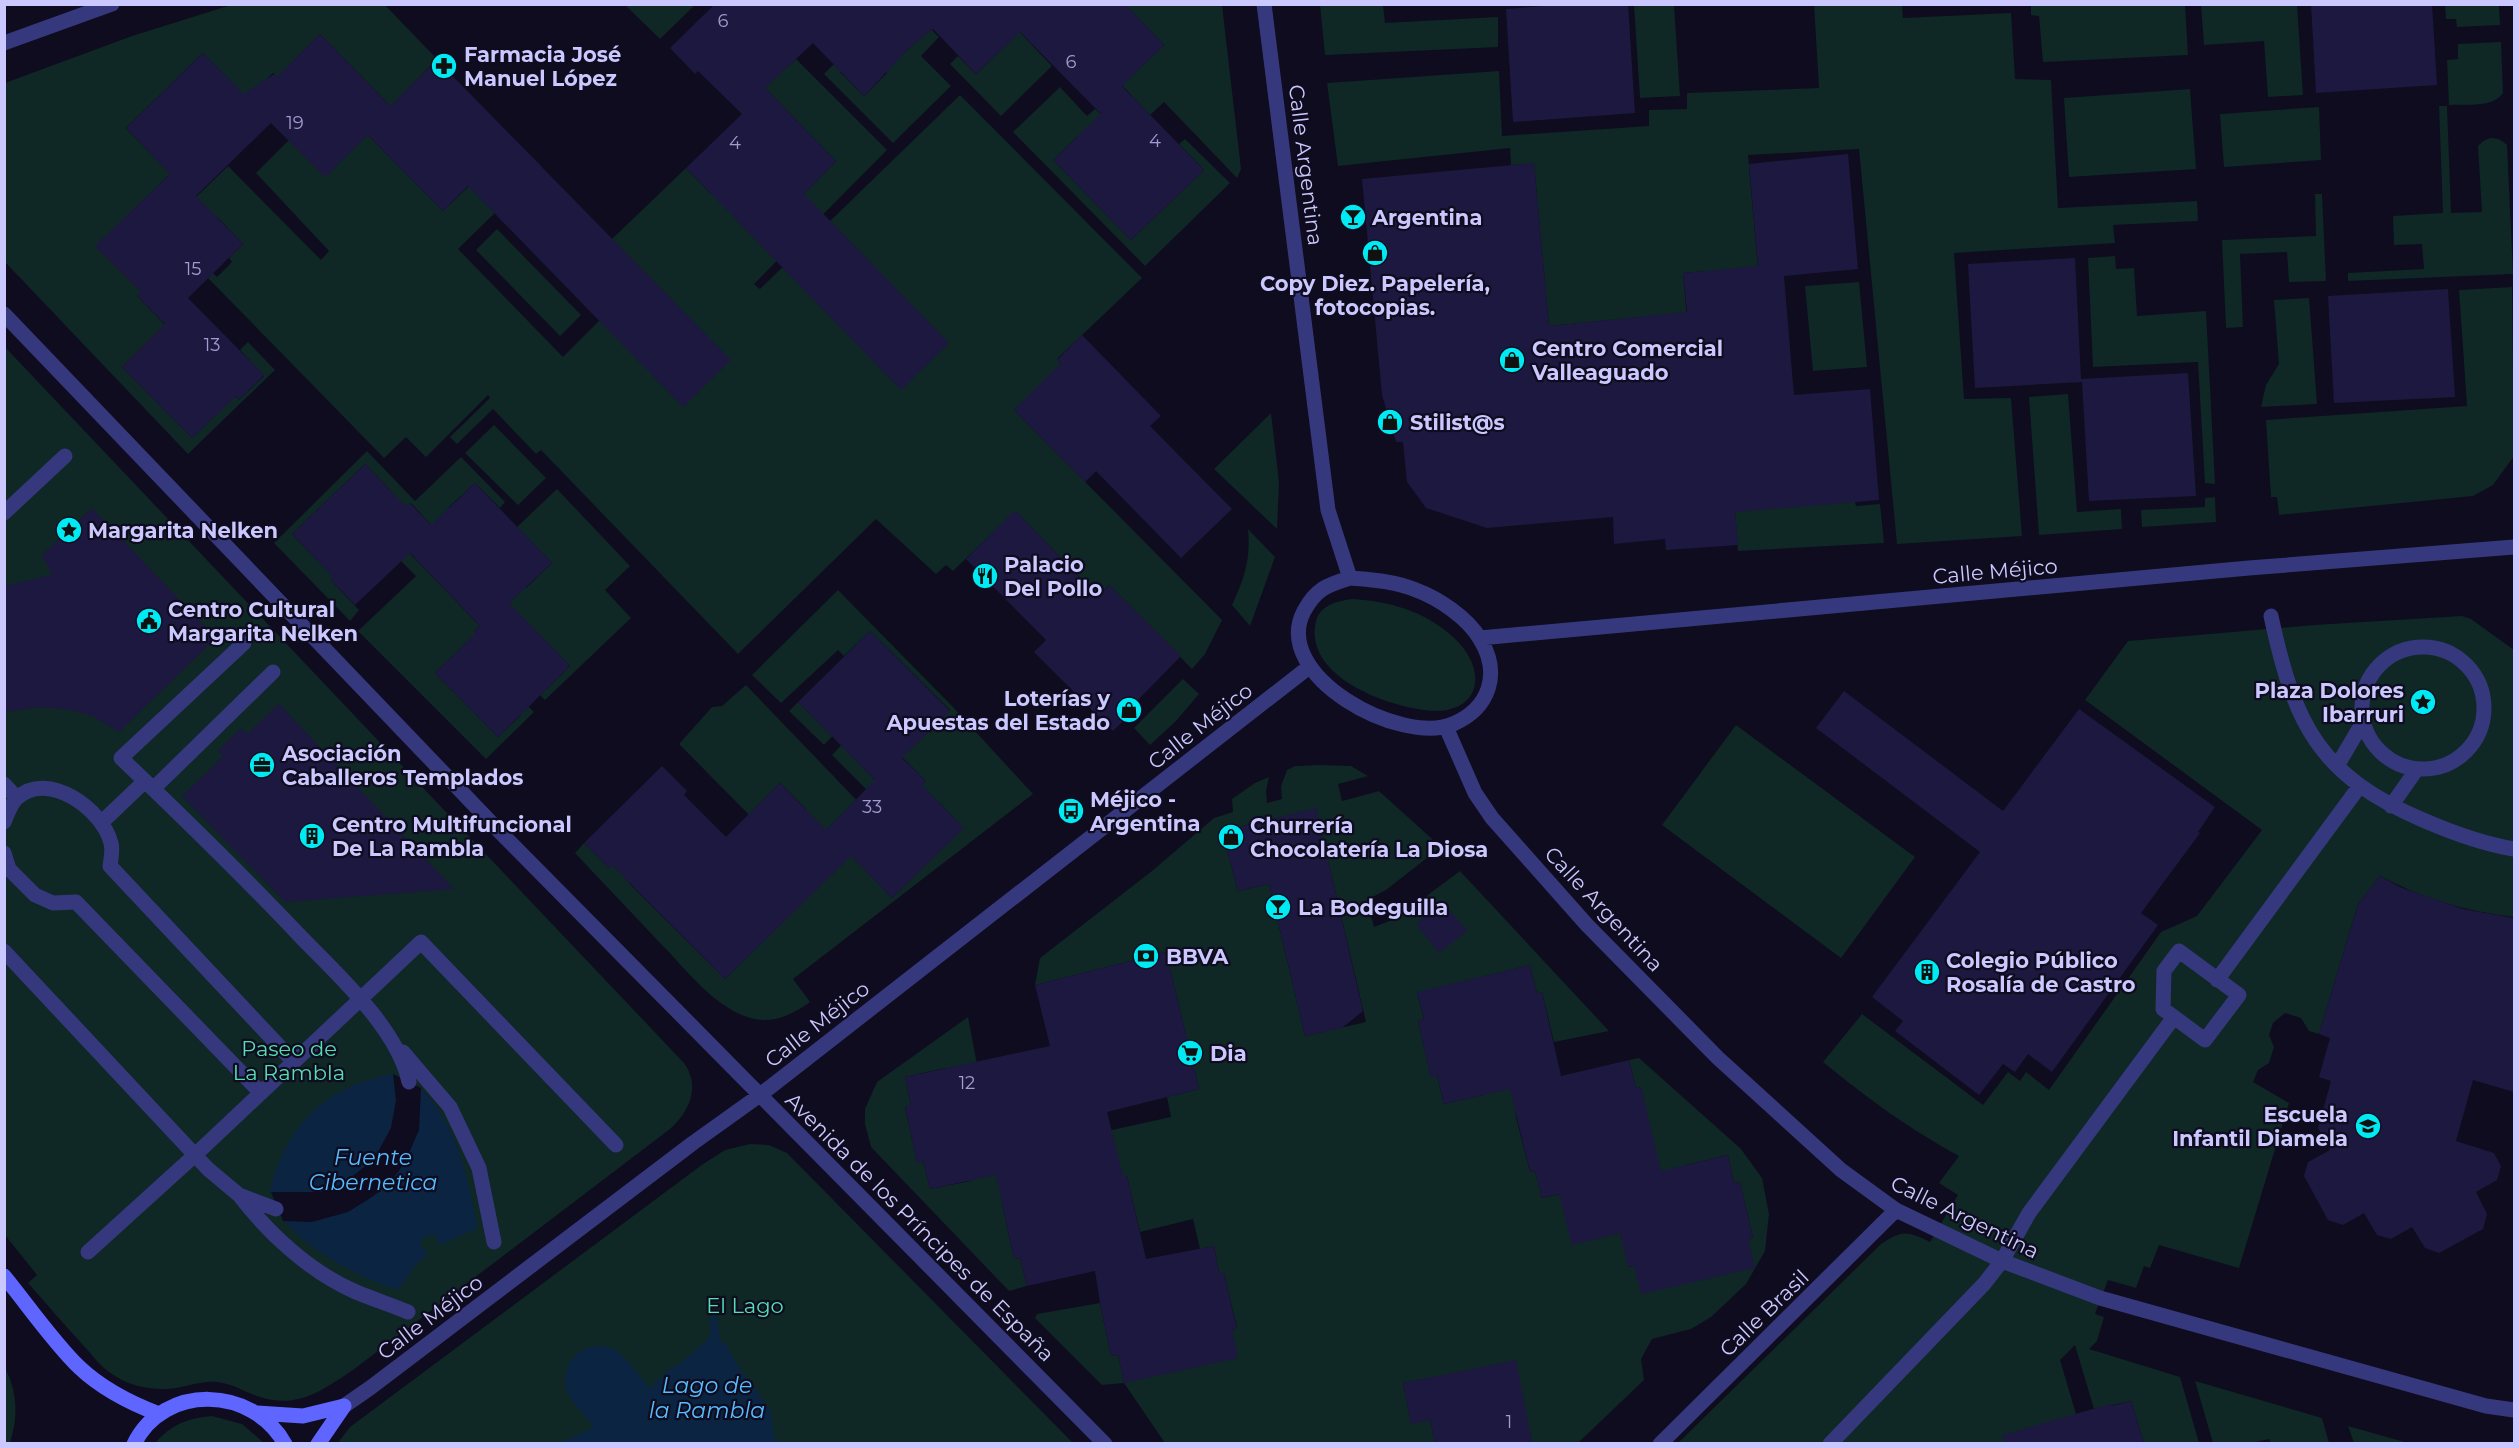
<svg xmlns="http://www.w3.org/2000/svg" width="2519" height="1448" font-family="Montserrat,sans-serif">
<style>
.green{fill:#0f2725;fill-rule:evenodd}
.water{fill:#0b2442}
.pier{fill:#0e0c1e}
.lines{fill:none;stroke-linecap:round;stroke-linejoin:round}
.river{stroke:#0b2442;stroke-width:68}
.building{fill:#1d183f}
.street{stroke:#36387d;stroke-width:15}
.secondary{stroke:#5f65ff;stroke-width:15}
.labels{text-anchor:middle;dominant-baseline:central;stroke-width:4.5;stroke-linejoin:round;paint-order:stroke}
.number-label{font-size:18px;fill:#a09ccf}
.poi-label{font-size:21px;font-weight:bold;fill:#cbc8ff;stroke:#0e0c1e;text-anchor:start}
.street-label{font-size:21px;fill:#cbc8ff;stroke:#0e0c1e}
.park-label{font-size:21px;fill:#55deb3;stroke:#0e0c1e}
.water-label{font-size:22px;font-style:italic;fill:#56bbff;stroke:#0e0c1e}
</style>
<rect width="100%" height="100%" fill="#0e0c1e"/>
<path class="green" d="M1113 4 1222 5 1241 169 1237 178 1164 102 1150 115 1115 78 1139 69 1164 45 1140 20Z
M231 5H385L437 59 412 85 394 110 320 34 295 59 283 83 273 73 243 102 227 77 203 53 126 128 150 153 175 169 96 246 142 291 137 296 172 332 157 352 147 342 122 367 192 438 217 414 230 390 239 400 264 376 240 350 248 342 275 370 188 454 5 262V83L132 36Z
M625 5H695L660 39Z
M1320 5H1383L1385 23 1498 17V47L1325 55Z
M1634 5H1674L1680 96 1640 98Z
M1814 5H1902L1903 18 2011 13 2015 79 2051 80 2058 208 2197 201 2198 221 2113 225 2115 243 1954 253 1964 399 2011 398 2022 536 1897 544 1859 149 1748 155 1759 279 1708 283 1706 271 1683 273 1688 331 1855 502 1856 506 1880 504 1884 543 1738 551 1729 434 1641 317 1549 326 1534 164 1511 165 1510 148 1338 166 1327 83 1499 71 1502 136 1649 126V110L1687 109V93L1819 88Z
M2031 5H2185L2188 55 2043 62 2039 16 2031 15Z
M2201 5H2297L2303 95 2268 97 2264 41 2204 45Z
M2445 5H2499L2500 25 2457 27 2456 19H2446Z
M1011 23 1052 66 1001 116 950 64 958 56 976 74 1002 49Z
M930 28 939 37 921 56 951 86 893 143 824 74 844 54 840 72 864 96 887 73 883 68 905 52Z
M2501 42 2503 93C2493 108 2466 104 2449 105L2447 60 2458 59V44Z
M796 59 887 150 754 284 760 289 960 95 1142 278 1057 359 1062 365 1014 410 1222 620 1205 654 1192 669 1109 585 1098 596 1015 511 953 571 946 565 936 574 876 519 738 654 541 450 536 454 493 409 457 444 450 437 490 398 488 395 426 457 406 437 384 458 208 278 213 273 217 277 232 262 229 258 243 244 219 219 193 200 228 166 321 260 329 251 256 173 301 128 355 122 443 211 516 141 542 167 458 249 563 357 599 321 612 239 686 168 710 193 803 195 836 161 758 81 787 67Z
M1060 87 1087 116 1095 109 1105 118 1078 136 1053 160 1131 240 1204 170 1179 144 1185 139 1230 183 1145 266 1013 132Z
M2190 89 2196 169 2069 177 2064 98Z
M2439 106H2447L2451 213 2482 212 2478 146C2487 136 2497 135 2507 145L2513 274 2348 281V273L2424 269 2422 244 2394 245 2393 216 2443 213Z
M2319 107 2321 160 2224 167 2220 114Z
M2315 194H2322L2326 281 2289 282 2287 252 2240 254 2243 327 2226 328 2222 240 2316 236Z
M497 229 581 315 560 336 476 250Z
M2115 256 2116 269 2134 268 2137 316 2206 311 2215 484 2205 483 2198 362 2093 367 2088 258Z
M1859 282 1867 367 1813 371 1805 286Z
M2512 287 2514 456 2493 485 2473 496 2279 515 2277 497H2271L2266 420 2467 406 2459 290Z
M2309 298 2317 404 2261 407 2266 385 2279 364 2274 300Z
M4 346 684 1063C701 1087 689 1112 670 1129L353 1370C321 1391 297 1410 257 1396 245 1392 235 1385 222 1383 201 1378 181 1391 160 1389 142 1388 126 1384 112 1374 101 1367 92 1355 83 1345 64 1325 47 1304 28 1283L37 1275 5 1235Z
M2068 394 2077 512 2121 509 2122 529 2039 535 2029 397Z
M1271 413 1279 482 1277 529 1214 469Z
M494 425 546 478 518 505 465 453Z
M367 451 415 501 461 457 505 502 500 508 475 483 449 507 444 539 411 503 400 514 390 490 365 464 292 534 317 560 340 570 331 580 359 610 350 621 274 543Z
M557 489 630 566 605 590 631 618 545 700 531 686 547 689 570 666 496 591 527 587 552 563 517 527Z
M2215 497 2216 522 2142 527 2141 510 2205 507V498Z
M1248 529 1275 557 1250 626 1232 605C1244 579 1251 559 1248 529Z
M398 541 480 626 474 631 482 639 466 643 435 673 498 737 521 715 512 704 519 697 534 712 486 759 358 631 416 576 390 550Z
M838 590 952 706 1033 794 793 979 810 1002C790 1016 772 1025 747 1017 712 1005 685 968 660 943 632 913 603 883 575 853L584 843 609 868 618 858 639 873 629 883 725 979 858 848 868 873 892 898 963 828 940 803 915 792 926 781 897 752 924 736 950 710 870 631 844 656 838 650 781 703 752 675Z
M1352 599C1389 601 1425 611 1453 637 1491 671 1480 718 1424 710 1383 705 1303 675 1316 621 1320 605 1338 601 1352 599Z
M2462 616 2471 619 2514 650V917C2468 912 2421 898 2380 876L2358 904 2319 1034 2309 1031 2301 1018 2285 1013 2273 1023 2269 1035 2274 1047 2269 1063 2258 1070 2253 1082 2289 1103 2239 1268 2159 1245 2150 1268 2144 1266 2136 1288 2108 1280 2095 1314 2104 1317 2097 1341 2089 1349 2180 1377 2199 1443H2144L2131 1401 2094 1409 2075 1345 2060 1360 2076 1414 2029 1440 2030 1443 1677 1444 1881 1244C1903 1230 1907 1231 1930 1242L1958 1195 1939 1183 1959 1156C1908 1128 1868 1099 1823 1062L1862 1014 1983 1105 2008 1072 2020 1081 2026 1072 2049 1090 2161 932 2197 916 2262 830 2085 700 2128 641 2314 625Z
M1183 679 1199 694 1176 721 1150 745 1134 728Z
M746 685 868 812 847 809 822 834 805 808 780 783 755 808 766 820 760 826 679 744 712 707 722 706Z
M798 702 823 727 843 725 824 745 789 711Z
M1736 725 1915 857 1841 958 1662 825Z
M852 734V756L887 793 878 801 832 755Z
M1319 765 1351 766 1368 776 1338 784 1342 801 1379 791 1441 847 1386 890 1367 900 1374 927 1397 918 1460 871 1609 1031 1554 1042 1542 992 1537 994 1530 965 1417 993 1424 1019 1418 1021 1431 1077 1437 1076 1444 1104 1483 1095 1511 1067 1516 1117 1530 1172 1535 1171 1542 1198 1582 1189 1615 1212 1629 1267 1753 1238 1740 1182 1734 1183 1728 1155 1686 1165 1660 1191 1641 1087 1636 1088 1629 1060 1639 1058 1741 1149 1762 1178 1769 1214 1765 1251 1746 1284 1711 1317 1691 1329 1652 1339 1641 1359 1644 1380 1578 1443H1532L1530 1433 1435 1377 1403 1383 1411 1423 1430 1420 1435 1443H1165L1124 1383 1102 1385 1035 1318 1037 1314 1100 1303 1111 1356 1118 1355 1124 1382 1237 1328 1224 1273H1219L1214 1246 1200 1249 1193 1219 1140 1232 1127 1176H1123L1039 1146 1171 1117 1167 1097 1199 1089 1166 952 1035 985 1040 958 1152 871 1214 818 1233 812 1232 799 1255 783 1269 777 1266 791 1267 803 1282 799 1281 786 1287 770 1295 766ZM1316 809 1366 1022 1305 1036 1269 884 1238 891 1222 831Z
M968 1017 980 1080 945 1068 905 1077 911 1105 905 1107 917 1162 923 1161 930 1189 970 1181 998 1154 1002 1203 1014 1259 1020 1258 1027 1286 1009 1291 871 1147 865 1124V1109L877 1082Z
M750 1144 769 1145 787 1153 1073 1443 337 1444 350 1427 703 1164 725 1150Z
M5 1368C18 1393 18 1417 10 1443H5Z
M2195 1381 2322 1418 2329 1443H2271L2269 1439 2252 1443H2213Z
M212 1416 242 1424 264 1443H155C171 1425 187 1418 212 1416Z
M2348 1426 2408 1443H2354Z"/>
<path class="water" d="M393 1074C402 1079 415 1083 422 1090 457 1126 469 1180 477 1228L440 1245 435 1235H427L421 1240V1247L428 1253 414 1267 398 1290C359 1278 278 1237 271 1193 270 1183 277 1167 281 1158 302 1109 342 1083 393 1074Z
M711 1313 717 1314 720 1341 726 1344 738 1366 771 1411 774 1436 778 1443H560L590 1429 599 1419 624 1402 642 1397 668 1370 680 1364 710 1337Z"/>
<path class="pier" d="M393 1074 421 1088 419 1130 405 1162 398 1172 390 1183 372 1197 348 1212 312 1222 283 1221 271 1192H321L343 1184 374 1159 391 1128 396 1100Z"/>
<g class="lines">
<path class="river" d="M599 1380 620 1405"/>
</g>
<path class="building" d="M715 4H1125L1164 45 1122 86 1204 170 1131 240 1053 160 1101 114 1020 32 976 74 933 29 910 47 864 96 813 43 765 88 836 161 804 194 949 343 901 390 686 168 742 114 698 71 695 74 670 48Z
M1570 4H1628L1635 113 1513 122 1506 9Z
M2311 4H2432L2437 85 2316 93Z
M320 34 390 106 437 60 731 360 683 407 468 186 443 211 368 135 325 177 271 123 196 196 243 244 188 298 264 375 239 400 236 396 192 438 122 367 165 324 137 296 141 292 95 246 170 174 126 128 203 53 244 94 274 74 277 77Z
M1848 154 1858 269 1784 276 1794 395 1870 389 1879 500 1735 512 1738 545 1666 550 1665 539 1614 544 1613 517 1487 528 1426 508 1407 482 1403 442H1396L1382 395 1362 179 1534 163 1549 326 1687 312 1683 273 1758 266 1749 164Z
M2075 258 2081 379 2188 373 2196 496 2089 501 2082 382 1975 388 1968 264Z
M2448 289 2455 397 2334 403 2328 296Z
M1082 335 1161 416 1150 426 1232 509 1181 558 1096 471 1085 482 1014 410 1061 363 1057 360Z
M365 464 406 507 410 503 431 525 475 483 552 563 509 603 570 666 498 737 435 673 476 633 474 631 480 626 410 553 355 605 330 579 333 577 292 534Z
M92 508 216 638 119 732 94 717 73 710 42 707 4 712V586L52 575 42 555Z
M1015 510 1098 597 1109 585 1181 656 1135 703 1138 706 1113 731 1034 652 1046 640 966 559Z
M870 631 950 711 902 758 926 781 922 785 964 828 892 898 851 856 725 979 612 865 609 868 584 843 662 766 687 791 684 795 726 837 780 783 826 830 875 780 798 702Z
M1844 691 2003 811 2079 709 2215 807 2198 832 2200 833 2141 913 2158 925 2052 1072 2028 1054 2015 1072 2003 1064 1979 1095 1895 1031 1903 1021 1872 997 1980 852 1816 728Z
M279 704 454 889 285 902 182 796 223 757 218 751 241 728 247 734Z
M1316 808 1363 1011 1342 1028 1305 1036 1269 884 1238 891 1222 831Z
M2380 876 2400 887 2463 909 2514 918V1092L2473 1080 2456 1141 2494 1153 2501 1166 2497 1180 2476 1192 2487 1214 2483 1229 2439 1253 2425 1248 2412 1227 2391 1239 2377 1235 2364 1213 2343 1225 2328 1220 2304 1176 2308 1162 2330 1150 2318 1128 2331 1081 2319 1077 2330 1038 2319 1034 2358 904Z
M1443 902 1467 931 1439 953 1416 924Z
M1166 952 1199 1089 1107 1112 1123 1176H1127L1146 1259 1214 1246 1219 1273H1224L1237 1329 1232 1330 1238 1358 1124 1383 1118 1355 1111 1356 1100 1303 1095 1271 1027 1286 1020 1258 1014 1259 996 1175 930 1189 923 1161 917 1163 905 1106 911 1105 905 1077 1050 1046 1035 985Z
M1530 965 1537 994 1542 992 1561 1076 1629 1060 1636 1088 1641 1087 1661 1171 1728 1155 1734 1183 1740 1182 1753 1238 1748 1239 1755 1268 1641 1294 1634 1266 1628 1267 1620 1233 1572 1245 1559 1194 1542 1198 1535 1171 1530 1172 1510 1089 1444 1104 1437 1076 1431 1078 1418 1021 1424 1019 1417 992Z
M1516 1360 1532 1443H1435L1430 1420 1411 1424 1403 1383Z
M2131 1401 2144 1443H2004L2003 1435 2110 1404 2111 1406Z"/>
<g class="lines">
<path class="street" d="M1264 4 1328 510 1350 578
M4 43 112 4
M4 314 501 833 1105 1444
M4 513 65 456
M1350 578C1373 580 1394 581 1416 590 1438 598 1468 618 1480 639 1501 673 1490 708 1453 724 1401 746 1270 676 1304 611 1316 589 1327 585 1350 578Z
M2271 616C2294 723 2318 775 2423 820 2453 833 2483 844 2514 849
M1480 638 2249 568 2514 547
M2362 708a61 61 0 1 1 122 0a61 61 0 1 1-122 0Z
M1446 727 1475 793 1492 818 1587 925 1718 1058 1841 1170 1896 1210 2002 1261 2100 1298 2486 1406 2514 1410
M2337 766 2363 722
M145 781C198 832 250 883 301 937 338 975 398 1029 409 1082
M4 784 17 798
M153 789 273 672
M2391 806 2417 769
M4 822C7 815 11 803 17 798 48 769 103 810 111 843 113 850 111 859 110 866L294 1062
M102 822 145 781 121 758 244 643
M4 853 9 869 35 895 53 903 76 902 261 1093
M4 951 208 1169 239 1195 276 1209
M2179 951 2239 995 2205 1040 2163 1009 2164 971Z
M2217 980 2359 787
M403 1052 450 1107 479 1168 494 1242
M239 1195C269 1234 310 1272 356 1292 373 1299 391 1305 408 1312
M88 1252 195 1155 421 942 616 1145
M344 1406 370 1388 693 1143 760 1095 1309 667
M1660 1444 1896 1210
M1830 1444 1984 1284 2002 1261 2029 1213 2174 1017"/>
<path class="secondary" d="M4 1276C27 1304 54 1343 79 1367 101 1388 130 1403 159 1414
M257 1413 303 1416 344 1406
M134 1444C164 1383 253 1386 285 1444
M318 1444 344 1406"/>
</g>
<defs>
<g id="pharmacy-disc" transform="scale(1.35)"><circle r="9.5" fill="#00eaf3" stroke="#0e0c1e"/><path d="M-2-6h4v4h4v4h-4v4h-4v-4h-4v-4h4Z" fill="#111"/></g>
<g id="bar-disc" transform="scale(1.35)"><circle r="9.5" fill="#00eaf3" stroke="#0e0c1e"/><path d="M-6-5H6L.8 .8V4.5H3.5V6h-7V4.5H-.8V.8Z" fill="#111"/></g>
<g id="shop-disc" transform="scale(1.35)"><circle r="9.5" fill="#00eaf3" stroke="#0e0c1e"/><path d="M-5-2.5h2.3a2.7 3.5 0 0 1 5.4 0H5L5.5 6h-11ZM-1.5-2.5h3a1.5 2.3 0 0 0-3 0Z" fill="#111"/></g>
<g id="sight-disc" transform="scale(1.35)"><circle r="9.5" fill="#00eaf3" stroke="#0e0c1e"/><path d="M0-6L1.8-2.2L6-1.7L2.9 1.2L3.7 5.4L0 3.3L-3.7 5.4L-2.9 1.2L-6-1.7L-1.8-2.2Z" fill="#111"/></g>
<g id="restaurant-disc" transform="scale(1.35)"><circle r="9.5" fill="#00eaf3" stroke="#0e0c1e"/><path d="M-5-6h1v4h1v-4h1v4h1v-4h1v5L-1.5 .5V6h-2V.5L-5-1ZM5-6V6H3V1.5H1.5Q1.5-4 5-6Z" fill="#111"/></g>
<g id="civic-disc" transform="scale(1.35)"><circle r="9.5" fill="#00eaf3" stroke="#0e0c1e"/><path d="M-.6-6.5H3V-4.5H.6V-3L4-1V1h2V6H-6V1h2V-1L-.6-3ZM-1.2 2.5V6h2.4V2.5Z" fill="#111"/></g>
<g id="office-disc" transform="scale(1.35)"><circle r="9.5" fill="#00eaf3" stroke="#0e0c1e"/><path d="M-6-3h4V-5.5h4V-3h4V5H-6ZM-1-4.5V-3h2v-1.5ZM-6 0V1H6V0Z" fill="#111"/></g>
<g id="bus-disc" transform="scale(1.35)"><circle r="9.5" fill="#00eaf3" stroke="#0e0c1e"/><path d="M-5-6H5V4H4V6H2V4H-2V6H-4V4H-5ZM-3.5-4V0h7V-4ZM-3.5 1.2v1.5H-2V1.2ZM2 1.2v1.5H3.5V1.2Z" fill="#111"/></g>
<g id="building-disc" transform="scale(1.35)"><circle r="9.5" fill="#00eaf3" stroke="#0e0c1e"/><path d="M-4-6H4V6H1V3H-1V6H-4ZM-2.5-4.3h1.7v1.8h-1.7ZM.8-4.3h1.7v1.8H.8ZM-2.5-1h1.7V.8h-1.7ZM.8-1h1.7V.8H.8Z" fill="#111"/></g>
<g id="bank-disc" transform="scale(1.35)"><circle r="9.5" fill="#00eaf3" stroke="#0e0c1e"/><path d="M-6-4H6V4H-6ZM0-2.3a2.3 2.3 0 1 0 0 4.6a2.3 2.3 0 1 0 0-4.6Z" fill="#111"/></g>
<g id="supermarket-disc" transform="scale(1.35)"><circle r="9.5" fill="#00eaf3" stroke="#0e0c1e"/><path d="M-6-5.5h2.5l.6 2H6L4.5 2H-2.5L-4.4-4H-6ZM-1.5 3.2a1.3 1.3 0 1 0 .1 0ZM3 3.2a1.3 1.3 0 1 0 .1 0Z" fill="#111"/></g>
<g id="school-disc" transform="scale(1.35)"><circle r="9.5" fill="#00eaf3" stroke="#0e0c1e"/><path d="M0-5L7-2L0 1L-7-2ZM-4 1L0 2.5L4 1V4Q0 6-4 4Z" fill="#111"/></g>
</defs>
<g fill-rule="evenodd">
<use href="#pharmacy-disc" x="444" y="66"/>
<use href="#bar-disc" x="1353" y="217"/>
<use href="#shop-disc" x="1375" y="253"/>
<use href="#shop-disc" x="1512" y="360"/>
<use href="#shop-disc" x="1390" y="422"/>
<use href="#sight-disc" x="69" y="530"/>
<use href="#restaurant-disc" x="985" y="576"/>
<use href="#civic-disc" x="149" y="621"/>
<use href="#sight-disc" x="2423" y="702"/>
<use href="#shop-disc" x="1129" y="710"/>
<use href="#office-disc" x="262" y="765"/>
<use href="#bus-disc" x="1071" y="811"/>
<use href="#building-disc" x="312" y="836"/>
<use href="#shop-disc" x="1231" y="837"/>
<use href="#bar-disc" x="1278" y="907"/>
<use href="#bank-disc" x="1146" y="956"/>
<use href="#building-disc" x="1927" y="972"/>
<use href="#supermarket-disc" x="1190" y="1053"/>
<use href="#school-disc" x="2368" y="1126"/>
</g>
<g class="labels">
<g class="number-label">
<text x="723" y="21">6</text>
<text x="1071" y="62">6</text>
<text x="295" y="123">19</text>
<text x="1155" y="141">4</text>
<text x="735" y="143">4</text>
<text x="193" y="269">15</text>
<text x="212" y="345">13</text>
<text x="872" y="807">33</text>
<text x="967" y="1083">12</text>
<text x="1509" y="1422">1</text>
</g>
<g class="poi-label">
<text x="464" y="54">Farmacia José<tspan x="464" dy="24">Manuel López</tspan></text>
<text x="1372" y="217">Argentina</text>
<text x="1375" y="283" text-anchor="middle">Copy Diez. Papelería,<tspan x="1375" dy="24">fotocopias.</tspan></text>
<text x="1532" y="348">Centro Comercial<tspan x="1532" dy="24">Valleaguado</tspan></text>
<text x="1410" y="422">Stilist@s</text>
<text x="88" y="530">Margarita Nelken</text>
<text x="1004" y="564">Palacio<tspan x="1004" dy="24">Del Pollo</tspan></text>
<text x="168" y="609">Centro Cultural<tspan x="168" dy="24">Margarita Nelken</tspan></text>
<text x="2404" y="690" text-anchor="end">Plaza Dolores<tspan x="2404" dy="24">Ibarruri</tspan></text>
<text x="1110" y="698" text-anchor="end">Loterías y<tspan x="1110" dy="24">Apuestas del Estado</tspan></text>
<text x="282" y="753">Asociación<tspan x="282" dy="24">Caballeros Templados</tspan></text>
<text x="1090" y="799">Méjico -<tspan x="1090" dy="24">Argentina</tspan></text>
<text x="332" y="824">Centro Multifuncional<tspan x="332" dy="24">De La Rambla</tspan></text>
<text x="1250" y="825">Churrería<tspan x="1250" dy="24">Chocolatería La Diosa</tspan></text>
<text x="1298" y="907">La Bodeguilla</text>
<text x="1166" y="956">BBVA</text>
<text x="1946" y="960">Colegio Público<tspan x="1946" dy="24">Rosalía de Castro</tspan></text>
<text x="1210" y="1053">Dia</text>
<text x="2348" y="1114" text-anchor="end">Escuela<tspan x="2348" dy="24">Infantil Diamela</tspan></text>
</g>
<g class="street-label">
<text transform="translate(1306 165) rotate(83)">Calle Argentina</text>
<text transform="translate(1995 571) rotate(-5)">Calle Méjico</text>
<text transform="translate(1200 726) rotate(-38)">Calle Méjico</text>
<text transform="translate(1604 909) rotate(47)">Calle Argentina</text>
<text transform="translate(817 1024) rotate(-38)">Calle Méjico</text>
<text transform="translate(1965 1217) rotate(26)">Calle Argentina</text>
<text transform="translate(920 1227) rotate(45)">Avenida de los Príncipes de España</text>
<text transform="translate(1764 1313) rotate(-44)">Calle Brasil</text>
<text transform="translate(430 1317) rotate(-37)">Calle Méjico</text>
</g>
<g class="park-label">
<text x="289" y="1048">Paseo de<tspan x="289" dy="24">La Rambla</tspan></text>
<text x="745" y="1305">El Lago</text>
</g>
<g class="water-label">
<text x="373" y="1157">Fuente<tspan x="373" dy="25">Cibernetica</tspan></text>
<text x="707" y="1385">Lago de<tspan x="707" dy="25">la Rambla</tspan></text>
</g>
</g>
<rect width="2519" height="1448" fill="none" stroke="#cbc8ff" stroke-width="12"/>
</svg>
